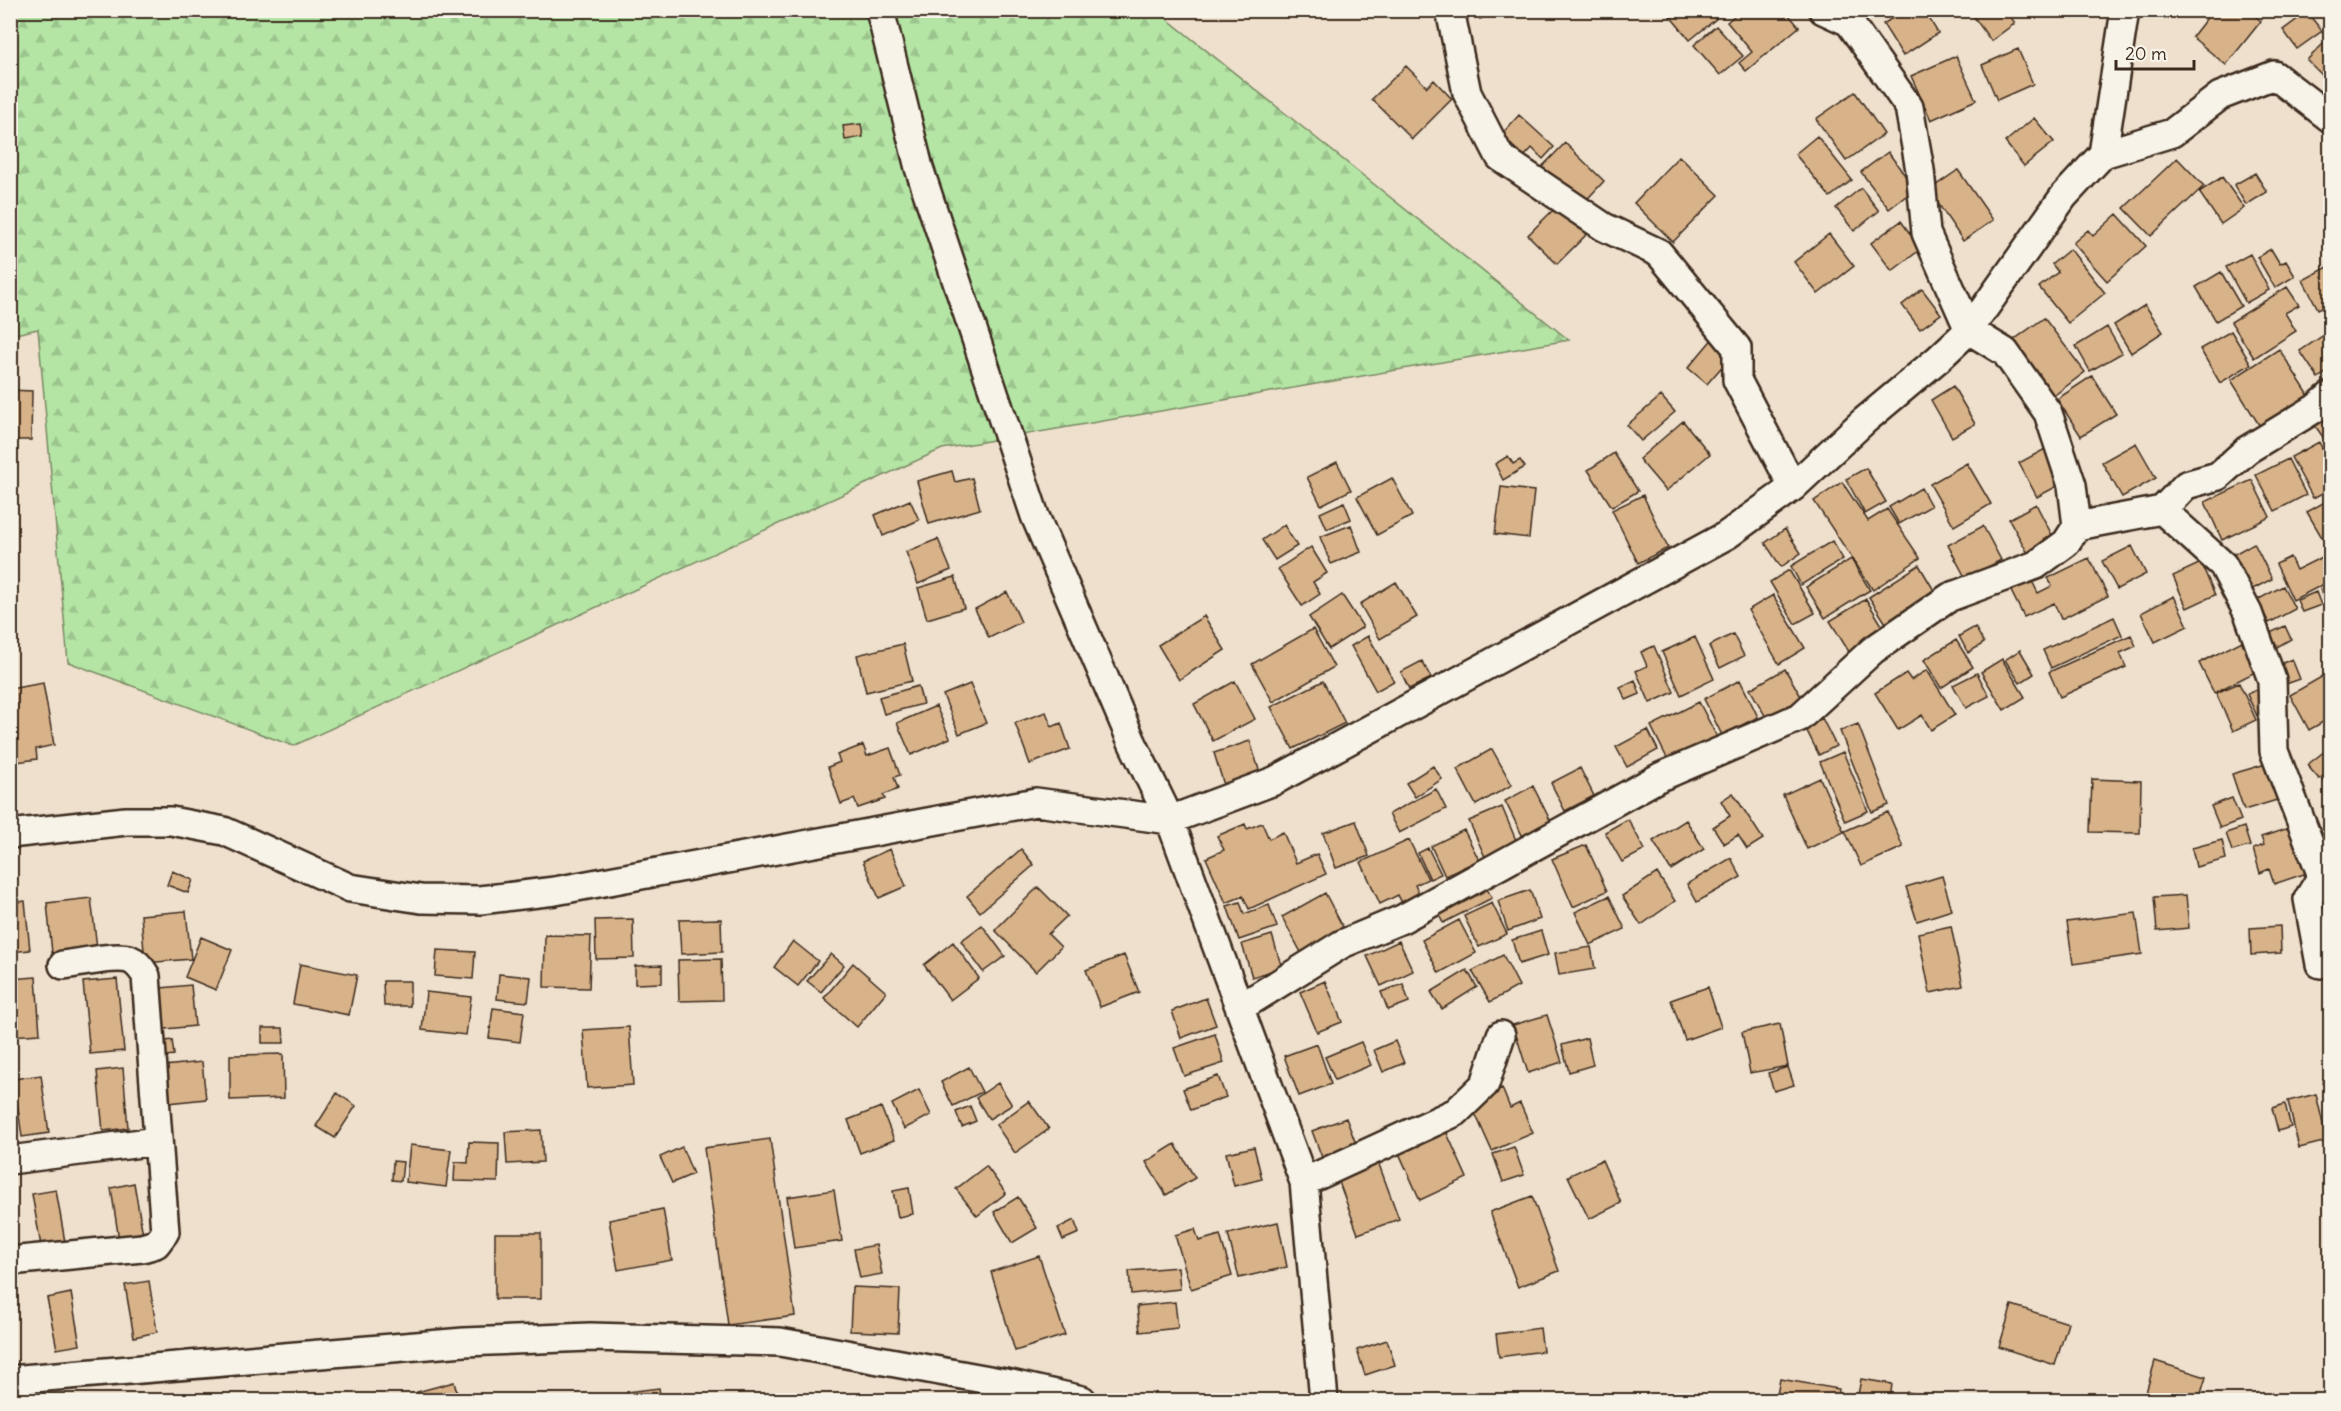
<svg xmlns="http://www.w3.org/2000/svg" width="2341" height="1411" font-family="Delius,sans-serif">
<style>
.forest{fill:url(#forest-firs);stroke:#788862;stroke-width:1.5}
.building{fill:#d8b289;stroke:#3b2a1e;stroke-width:1.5}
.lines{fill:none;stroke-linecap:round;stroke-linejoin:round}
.street-casing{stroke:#3b2a1e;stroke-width:32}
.street{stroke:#f7f3e8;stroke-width:27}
</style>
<defs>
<pattern id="forest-firs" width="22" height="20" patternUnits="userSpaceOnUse" patternTransform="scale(1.5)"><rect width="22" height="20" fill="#b4e5a5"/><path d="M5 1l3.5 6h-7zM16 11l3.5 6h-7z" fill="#9cc58e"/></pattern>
</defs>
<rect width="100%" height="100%" fill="#eee0cc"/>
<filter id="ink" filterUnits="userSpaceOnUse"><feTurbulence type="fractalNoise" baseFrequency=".0167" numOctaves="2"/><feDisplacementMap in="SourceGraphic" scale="12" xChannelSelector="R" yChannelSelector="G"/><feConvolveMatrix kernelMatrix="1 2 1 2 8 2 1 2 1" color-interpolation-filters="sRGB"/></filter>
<g filter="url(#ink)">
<path class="forest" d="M10 11H1157L1569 340 942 449 293 746 68 662 38 329 11 335Z"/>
<path class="building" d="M1476 10H1498L1480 19Z
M1675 10H1709L1716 19 1690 40 1669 15Z
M1741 10H1785L1799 27 1746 71 1739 63 1752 52 1727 22Z
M1905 10H1924L1938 33 1903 56 1883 24Z
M1969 10H2006L2015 23 1991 41Z
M2213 10H2248L2261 21 2226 65 2192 37Z
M2307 12 2322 31 2297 49 2283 30Z
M1716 26 1743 56 1720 75 1694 45Z
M2330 37V83L2307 60Z
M2018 49 2033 84 1997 100 1982 65Z
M1956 56 1976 100 1931 120 1911 76Z
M1406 66 1427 87 1434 80 1452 99 1412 139 1372 99Z
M1855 92 1884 134 1846 161 1816 119Z
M1519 115 1554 147 1543 159 1532 148 1524 157 1501 135Z
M2034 118 2054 142 2024 166 2005 142Z
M861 124 863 137 845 140 843 126Z
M1817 136 1852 180 1830 197 1795 154Z
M1565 143 1604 181 1579 208 1539 170Z
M1888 152 1915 189 1889 209 1861 172Z
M1679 156 1719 195 1673 242 1634 203Z
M2177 158 2204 186 2151 236 2124 208Z
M1958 170 1993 220 1963 241 1929 190Z
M2255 173 2267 192 2246 205 2234 185Z
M2222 177 2244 208 2221 224 2199 192Z
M1861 188 1879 211 1854 231 1836 208Z
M1555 208 1562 216 1567 210 1589 232 1557 264 1528 235Z
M2117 214 2146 246 2107 281 2073 243 2088 230 2093 236Z
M1901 221 1921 249 1892 271 1871 243Z
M1829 234 1854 266 1818 294 1794 262Z
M2070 249 2105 293 2068 323 2039 287 2058 272 2052 264Z
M2271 249 2280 264 2286 261 2295 276 2275 288 2257 257Z
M2250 254 2269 290 2246 303 2226 267Z
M2330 266V303L2318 309 2303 280Z
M2221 272 2241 306 2216 321 2196 287Z
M2287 287 2299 305 2285 313 2296 331 2254 358 2231 322Z
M1922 289 1941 314 1920 329 1902 305Z
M2145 305 2163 332 2131 353 2114 325Z
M2044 318 2085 372 2052 397 2011 342Z
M2107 327 2122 353 2090 371 2076 346Z
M2231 331 2251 364 2220 383 2200 349Z
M2330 331V370L2318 378 2300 351Z
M1714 337 1733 354 1707 384 1688 368Z
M2279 349 2310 397 2261 428 2231 380Z
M2092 376 2116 414 2081 436 2057 399Z
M1953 386 1975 424 1952 437 1931 400Z
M10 390 32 391 31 440H10Z
M1661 396 1675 412 1641 441 1627 425Z
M2330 407V437L2325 440 2311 420Z
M1683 421 1710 454 1666 491 1639 459Z
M2319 442 2330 464V489L2313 498 2291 457Z
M2136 443 2156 478 2122 497 2102 462Z
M2047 448 2065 482 2037 497 2019 463Z
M1614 453 1638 491 1612 507 1588 470Z
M1508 456 1513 464 1520 460 1525 467 1503 480 1495 464Z
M2288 459 2306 495 2275 511 2256 475Z
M1337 462 1351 490 1321 505 1307 477Z
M1967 463 1991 504 1954 526 1930 484Z
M1866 468 1886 502 1865 514 1846 479Z
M952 471 955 482 972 478 980 509 929 524 917 481Z
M1392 478 1412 516 1377 535 1357 497Z
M2252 480 2270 517 2222 540 2205 502Z
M1842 482 1868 521 1887 509 1920 558 1873 590 1814 501Z
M1501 487 1534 491 1529 538 1495 534Z
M1921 488 1931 506 1899 524 1889 507Z
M1643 495 1668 548 1638 563 1612 510Z
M2330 499V544L2327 546 2307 512Z
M910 500 919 520 883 536 875 515Z
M1344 502 1351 519 1327 529 1320 513Z
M2036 504 2056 543 2030 557 2009 519Z
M1284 525 1297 546 1275 560 1262 540Z
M1351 525 1361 552 1331 564 1320 537Z
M1983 526 2001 560 1966 579 1948 545Z
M1785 529 1801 553 1781 567 1765 543Z
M938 539 951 570 918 584 906 552Z
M1832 541 1843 559 1801 585 1791 566Z
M2254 543 2272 579 2245 593 2227 558Z
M2132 546 2146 574 2117 589 2102 561Z
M1311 547 1327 573 1313 582 1320 594 1302 606 1278 569Z
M2330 553V581L2293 600 2276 564 2290 557 2296 570Z
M2089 558 2108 596 2061 619 2054 603 2024 617 2011 591 2032 581 2038 593 2052 586 2048 578Z
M1851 559 1870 590 1825 618 1806 587Z
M2201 563 2215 595 2187 608 2173 576Z
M1919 565 1938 597 1889 628 1869 597Z
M1789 570 1815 613 1795 624 1770 582Z
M955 577 964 608 927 619 918 588Z
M1396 582 1417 617 1380 639 1360 604Z
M2283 586 2295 609 2269 623 2257 600Z
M2330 586V604L2326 605 2320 590Z
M1007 592 1021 622 989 638 975 609Z
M2316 592 2321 605 2302 612 2297 600Z
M1342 595 1363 627 1329 649 1309 617Z
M1773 595 1805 648 1779 664 1748 610Z
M2174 596 2188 626 2155 642 2141 613Z
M1866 599 1885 630 1849 652 1830 621Z
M1204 616 1225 650 1179 680 1158 645Z
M2114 617 2122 635 2051 668 2043 650Z
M2285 626 2291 639 2277 647 2270 633Z
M1975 627 1984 643 1968 653 1959 636Z
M1313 629 1334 667 1273 702 1252 664Z
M1733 634 1744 656 1720 668 1709 646Z
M2131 635 2136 646 2120 653 2126 667 2060 697 2049 672Z
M1368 636 1394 681 1376 691 1351 646Z
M1695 637 1714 679 1681 695 1662 652Z
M2248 638 2263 668 2214 693 2199 663Z
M1956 640 1973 667 1941 688 1924 660Z
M903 644 912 681 866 692 857 655Z
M1654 646 1674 692 1650 703 1636 671 1647 666 1641 652Z
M2020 650 2034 674 2020 683 2005 660Z
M2002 659 2025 697 2004 710 1981 672Z
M2292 659 2300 679 2286 684 2278 665Z
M1422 661 1431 678 1409 689 1401 672Z
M1785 669 1802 698 1767 719 1750 689Z
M1927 670 1955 715 1931 730 1922 715 1898 730 1875 693 1906 673 1911 680Z
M2330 672V718L2309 730 2290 695Z
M1977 673 1989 696 1966 708 1953 685Z
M1635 680 1640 694 1626 700 1620 687Z
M1740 680 1758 717 1722 735 1704 699Z
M1235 681 1255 719 1213 741 1194 704Z
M1323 681 1345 723 1293 749 1271 707Z
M43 683 54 745 36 749 37 759 10 763V689Z
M2239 683 2256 720 2233 731 2216 693Z
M970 684 986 723 959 734 943 695Z
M918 686 923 704 884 714 879 697Z
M2258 689 2268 710 2257 716 2247 694Z
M1699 702 1717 737 1669 762 1651 726Z
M936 706 950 738 911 755 897 723Z
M1046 712 1052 727 1061 723 1070 749 1030 764 1015 723Z
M1822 718 1836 746 1819 755 1805 727Z
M1858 724 1889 805 1872 812 1840 731Z
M1648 730 1658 750 1627 767 1616 747Z
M1250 741 1260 773 1224 785 1214 753Z
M863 745 867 756 890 748 900 775 894 777 898 789 883 795 885 799 858 808 854 799 841 804 828 767 840 762 837 755Z
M2330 747V771L2319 779 2307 765Z
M1492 749 1512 785 1476 805 1457 769Z
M1843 752 1868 811 1845 821 1820 762Z
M2266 764 2277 800 2244 810 2232 774Z
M1433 766 1442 779 1415 797 1406 783Z
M1580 768 1594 796 1565 811 1551 783Z
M2330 775V790L2323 780Z
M1820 778 1844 832 1807 849 1783 795Z
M2092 779 2141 781 2140 833 2090 832Z
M1533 786 1552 824 1524 839 1505 801Z
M1436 789 1446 809 1399 833 1389 814Z
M1733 793 1763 839 1747 849 1738 835 1724 844 1713 827 1730 816 1721 801Z
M2232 798 2241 820 2220 828 2211 806Z
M1502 807 1518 845 1486 859 1469 821Z
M1888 812 1903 847 1861 866 1845 831Z
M1628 819 1645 850 1622 862 1605 832Z
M1686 820 1704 849 1671 870 1653 841Z
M1356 821 1369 856 1336 868 1323 833Z
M1262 823 1269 839 1283 832 1296 863 1317 854 1326 874 1249 909 1243 896 1226 903 1206 858 1224 850 1217 836 1245 824 1247 829Z
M2244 827 2250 846 2232 851 2226 833Z
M2292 827 2307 873 2274 884 2269 869 2260 873 2253 849 2264 845 2261 837Z
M1464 830 1479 860 1445 876 1431 846Z
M1409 840 1428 879 1415 885 1421 898 1404 907 1398 895 1380 904 1361 862Z
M2222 840 2226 859 2196 867 2192 848Z
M1586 845 1607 891 1573 907 1552 859Z
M1428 848 1441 874 1430 879 1418 853Z
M890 849 906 886 879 898 863 861Z
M1021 849 1034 865 980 912 967 896Z
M1731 858 1741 877 1697 902 1687 884Z
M172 871 193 880 188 893 167 885Z
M1657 873 1675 901 1641 925 1622 896Z
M1942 876 1952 910 1917 921 1906 887Z
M1483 882 1492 898 1443 923 1435 907Z
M1038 887 1067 916 1048 934 1061 947 1036 972 995 930Z
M2330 888V918L2327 919 2321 890Z
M1530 890 1540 919 1508 931 1498 901Z
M1325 893 1346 933 1303 956 1282 917Z
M2186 895 2189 928 2157 931 2154 897Z
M1609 896 1625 929 1590 945 1575 912Z
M91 898 97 948 52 953 47 903Z
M25 901 30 950 10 952V903Z
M1240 902 1244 914 1269 905 1277 927 1239 940 1227 906Z
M1492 903 1507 934 1479 947 1464 916Z
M186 911 191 959 145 963 141 915Z
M2136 913 2142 954 2073 964 2067 922Z
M633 919 634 958 596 959 595 920Z
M721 919 722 952 681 954 679 920Z
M1459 920 1476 953 1439 973 1422 940Z
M982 925 1005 956 983 972 961 941Z
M1951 926 1963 986 1930 993 1918 933Z
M2280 926 2281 953 2251 955 2250 928Z
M1541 931 1548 955 1519 964 1512 940Z
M545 935 591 936 589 988 544 987Z
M1272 935 1282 968 1252 977 1242 944Z
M201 937 232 950 216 990 185 977Z
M793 941 818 961 798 986 774 967Z
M1399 941 1413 971 1381 986 1367 956Z
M953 942 979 978 950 1000 924 965Z
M1591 947 1595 969 1559 975 1555 953Z
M437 950 475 952 473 979 435 976Z
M831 954 844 965 821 992 807 981Z
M1124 955 1139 992 1100 1007 1086 970Z
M1503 955 1519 986 1490 1002 1472 971Z
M721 959 722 1000 679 1001 678 960Z
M853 963 886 992 857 1027 824 998Z
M300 964 357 975 349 1015 293 1004Z
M662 965V983L635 984V966Z
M1467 970 1477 987 1442 1009 1431 992Z
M499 974 531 977 528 1002 497 999Z
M36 977 40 1034 10 1036V979Z
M117 979 124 1051 90 1054 83 982Z
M383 981H410V1006H384Z
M1325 981 1342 1022 1317 1032 1300 992Z
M1403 984 1409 1002 1388 1010 1381 992Z
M191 985 195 1026 156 1030 151 989Z
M1708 987 1721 1027 1685 1040 1671 1000Z
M426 992 471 997 466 1035 422 1030Z
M1206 998 1216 1025 1181 1038 1172 1011Z
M493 1008 524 1012 520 1042 489 1038Z
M1547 1015 1562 1062 1528 1073 1513 1025Z
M1780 1024 1788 1066 1750 1073 1742 1032Z
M629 1027 633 1085 587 1088 583 1030Z
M262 1028H283L284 1043H262Z
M1215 1034 1224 1063 1184 1076 1174 1048Z
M1587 1038 1593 1065 1569 1072 1562 1045Z
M172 1040 174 1055 160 1057 159 1042Z
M1395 1041 1404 1063 1383 1072 1374 1050Z
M1361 1042 1371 1065 1335 1080 1325 1057Z
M1317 1044 1331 1084 1299 1096 1284 1056Z
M283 1054 284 1098 230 1100V1055Z
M202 1062 206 1099 168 1103 164 1066Z
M969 1067 982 1092 953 1106 941 1082Z
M1788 1067 1794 1085 1774 1091 1768 1073Z
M123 1068 128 1128 103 1131 97 1071Z
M41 1075 49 1133 22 1137 14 1079Z
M1218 1076 1226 1097 1191 1110 1183 1089Z
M998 1083 1012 1105 989 1119 976 1098Z
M2330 1086V1119L2325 1087Z
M1502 1088 1510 1108 1520 1103 1533 1133 1492 1151 1470 1102Z
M919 1090 931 1115 904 1129 892 1104Z
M337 1093 356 1106 335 1138 316 1126Z
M2316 1094 2327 1141 2299 1148 2288 1101Z
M1029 1101 1049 1129 1015 1153 996 1125Z
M2285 1104 2291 1127 2278 1131 2272 1108Z
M970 1106 976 1121 962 1127 956 1112Z
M881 1107 894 1140 860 1153 848 1120Z
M1346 1118 1360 1154 1326 1168 1312 1131Z
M541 1130 543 1162 507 1164 505 1132Z
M1446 1131 1467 1178 1420 1200 1399 1153Z
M770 1139 795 1316 728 1325 704 1148Z
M469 1142 499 1143 498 1182 454 1181 455 1162 468 1163Z
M1175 1144 1195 1178 1166 1195 1146 1162Z
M410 1145 451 1150 446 1187 406 1182Z
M682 1147 693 1174 672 1183 660 1157Z
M1254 1147 1262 1179 1234 1186 1226 1153Z
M1514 1147 1524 1175 1503 1182 1493 1154Z
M1377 1159 1399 1219 1358 1234 1336 1174Z
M1602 1160 1621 1203 1589 1219 1568 1176Z
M393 1161 403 1162 401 1181 392 1180Z
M986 1166 1006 1193 977 1216 956 1189Z
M134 1183 143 1235 119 1240 111 1188Z
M909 1188 913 1214 898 1217 893 1191Z
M56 1190 65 1242 41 1246 32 1194Z
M834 1190 842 1241 794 1248 787 1197Z
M1532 1196 1559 1271 1518 1287 1490 1212Z
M1018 1197 1037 1228 1012 1243 994 1212Z
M663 1209 672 1260 618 1270 609 1220Z
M1074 1220 1079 1233 1063 1240 1058 1228Z
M1278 1222 1287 1267 1239 1278 1228 1234Z
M1195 1229 1199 1241 1220 1235 1232 1276 1191 1289 1175 1235Z
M495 1233H541V1299H495Z
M876 1245 882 1274 860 1278 854 1249Z
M1039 1256 1065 1335 1015 1351 991 1272Z
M1178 1267 1180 1289 1131 1294 1129 1271Z
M149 1281 157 1332 134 1337 125 1285Z
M852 1287 900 1289 898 1333 850 1331Z
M71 1293 80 1345 57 1349 47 1298Z
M1175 1302 1178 1328 1140 1332 1137 1306Z
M2012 1305 2068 1323 2055 1365 1999 1347Z
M1540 1328 1543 1351 1499 1357 1496 1334Z
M1387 1340 1395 1365 1365 1375 1357 1350Z
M2155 1361 2206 1377 2199 1400H2161L2145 1396Z
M1780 1379 1839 1389 1837 1400H1776Z
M1861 1379 1892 1384 1890 1400H1857Z
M454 1382 459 1400H419L417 1392Z
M659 1388 661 1400H628L627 1392Z
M1907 1392 1943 1400H1905Z"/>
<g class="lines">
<g class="street-casing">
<path id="street" d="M880 10 919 168 1035 516 1132 742 1170 820 1304 1182 1324 1400
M1450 10 1467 93 1500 157 1604 227 1659 253 1737 348V380L1793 487
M2103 154 2172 133 2220 96 2274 75 2330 118
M2162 510 2223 565 2248 613 2272 680 2274 751 2322 876 2308 899 2320 964
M2077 526 2162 510 2186 485 2218 476 2247 450 2316 408 2330 396
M10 834 126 821H171L224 831 350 888 421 899 480 900 555 891 1036 802 1170 820 1274 781 1727 535 1793 487 1864 421 1938 359 1969 330 2064 196 2103 154 2125 10
M1241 1007 1342 944 1402 919 1660 777 1800 717 1873 650 1950 597 2036 565 2066 543 2077 526 2072 485 2048 413 2005 352 1969 330 1926 233 1920 170 1909 107 1849 22 1823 10
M10 1160 157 1141
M1304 1182 1456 1112 1485 1084 1501 1035
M10 1261 142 1248 156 1244 165 1232 146 976C142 969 137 962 129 959 114 955 80 963 63 965
M10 1380 464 1342 590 1337 780 1342 1011 1384 1082 1400"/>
</g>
<use href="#street" class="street"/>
</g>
</g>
<rect width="2341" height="1411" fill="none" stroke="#f7f3e8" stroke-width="36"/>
<rect x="18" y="18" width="2305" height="1375" fill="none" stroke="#3b2a1e" stroke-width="2" filter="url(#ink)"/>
<path d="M2116 60v9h78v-9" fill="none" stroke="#3b2a1e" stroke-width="3"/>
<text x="2125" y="60" font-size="18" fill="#3b2a1e" stroke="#f7f3e8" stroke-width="4.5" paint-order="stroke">20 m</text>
</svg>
